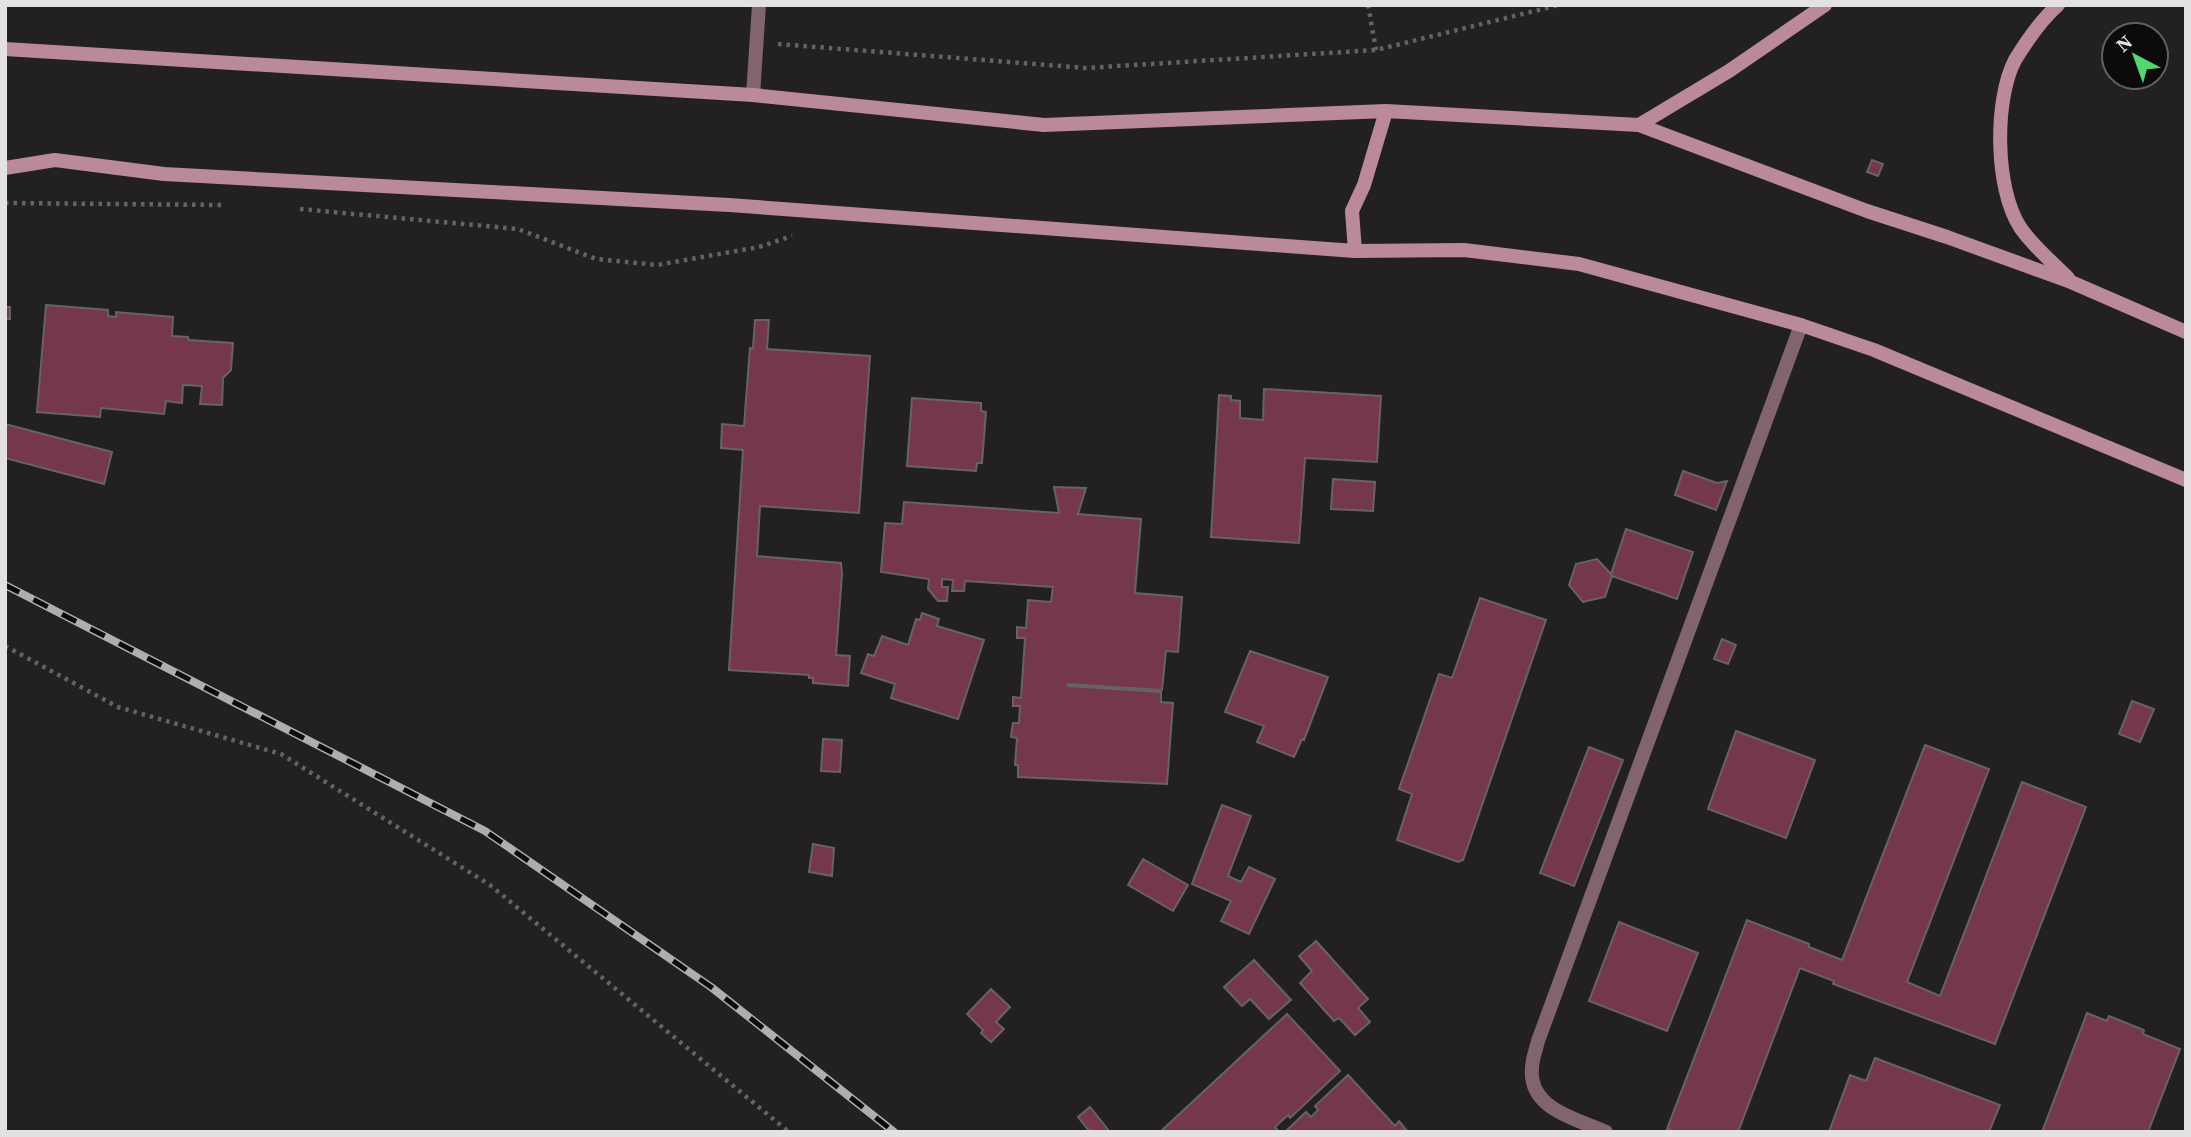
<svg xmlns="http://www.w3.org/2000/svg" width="2191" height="1137" font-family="'Source Serif 4',serif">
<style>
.building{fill:#74374e;stroke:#676364;stroke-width:2}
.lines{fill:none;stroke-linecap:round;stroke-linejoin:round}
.path{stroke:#656263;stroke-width:4.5;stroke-dasharray:3.5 5;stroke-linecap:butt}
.street{stroke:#82646e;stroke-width:14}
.secondary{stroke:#ba8a9a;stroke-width:14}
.rail-casing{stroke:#b0adae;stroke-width:8}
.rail{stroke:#0c0a0a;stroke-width:5;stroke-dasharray:16;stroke-linecap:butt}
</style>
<rect width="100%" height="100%" fill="#232021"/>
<path class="building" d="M1872 160 1883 164 1878 176 1867 172Z
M46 305 108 310V316L116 317V312L173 317 172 336 188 337 189 340 233 343 231 370 223 378 222 405 200 404 202 386 183 385 182 403 166 401 164 414 101 408 100 417 37 412Z
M5 307H10V319H5Z
M755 320H769L767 349 870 356 859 513 760 506 757 556 841 563 842 574 836 655 850 656 848 686 813 683V678H809V675L729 670 743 450 721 448 722 424 744 426 750 348H753Z
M1264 389 1381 396 1377 462 1305 458 1299 543 1211 537 1219 395 1231 396V400L1240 401V418L1263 420Z
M912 398 981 403V411L986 412 982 463H977L976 471 907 466Z
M5 424 112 452 104 484 5 458Z
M1683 471 1717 483 1727 481 1716 510 1675 495Z
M1333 479 1375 482 1373 511 1331 509Z
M1054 487 1086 488 1078 514 1141 519 1135 593 1182 597 1178 652 1166 651 1162 690 1068 684V686L1161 692V702L1173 703 1167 784 1018 777V765H1015L1017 738 1011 737 1013 723H1019L1020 706H1013V697L1021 698 1025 638H1017V627L1026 628 1028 600 1051 602 1053 587 965 581 964 591H952L953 580 942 579V587H948L947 601H938L928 589 929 579 881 572 885 523 902 524 904 502 1059 513Z
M1626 529 1693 552 1677 599 1612 576 1605 597 1583 602 1569 585 1576 564 1597 559 1611 574Z
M1480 598 1546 620 1463 860 1458 862 1397 840 1412 794 1399 789 1439 674 1452 678Z
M922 613 939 619 937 626 984 640 958 719 891 698 895 684 861 673 868 654 874 656 882 636 908 645 916 619 920 620Z
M1722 639 1736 645 1728 664 1714 659Z
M1250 651 1328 677 1304 740 1302 739 1294 757 1257 742 1264 726 1225 712Z
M2132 701 2154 709 2140 742 2119 734Z
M1736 731 1815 760 1786 838 1708 809Z
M823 739 842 740 840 772 821 771Z
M1925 745 1989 769 1907 982 1940 996 2022 782 2086 807 1995 1044 1833 984 1834 981 1800 968 1738 1132H1675L1667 1129 1747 920 1809 944V947L1842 960Z
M1589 747 1623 760 1574 886 1540 873Z
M1222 805 1251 816 1228 876 1241 882 1249 867 1275 879 1249 934 1221 921 1231 901 1192 884Z
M813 844 834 848 832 876 809 872Z
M1143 859 1188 885 1173 911 1128 885Z
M1619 922 1698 953 1667 1031 1589 1001Z
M1316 941 1368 999 1358 1008 1370 1022 1355 1035 1339 1018 1334 1021 1300 983 1312 971 1299 956Z
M1254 960 1291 1000 1269 1019 1250 999 1242 1006 1224 987Z
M991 989 1010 1007 996 1022 1004 1029 991 1042 981 1033 983 1030 967 1014Z
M2087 1013 2107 1021 2109 1016 2144 1030 2143 1034 2180 1049 2148 1132H2042Z
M1287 1014 1340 1071 1290 1118 1288 1115 1275 1127 1279 1132H1160Z
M1875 1058 2000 1105 1989 1132H1829L1850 1075 1866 1081Z
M1348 1075 1395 1126 1399 1121 1408 1132H1285L1306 1112 1311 1117 1318 1110 1315 1106Z
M1090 1107 1110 1132H1090L1078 1117Z"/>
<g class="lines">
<path class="path" d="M1368 5 1376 50
M778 44 1086 68 1376 50 1559 5
M5 203 221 205
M300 209 518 229 596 259 657 265 759 247 792 236
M5 646 118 707 281 754 490 885 789 1132"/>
<path class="street" d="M753 95 759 5
M1606 1132C1577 1119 1528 1109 1532 1068 1532 1059 1536 1050 1538 1041L1801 325"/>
<path class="secondary" d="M2058 5C2042 19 2026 42 2015 60 1994 100 1995 189 2020 227 2030 243 2054 264 2068 278
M5 49 753 95 1044 125 1386 111 1639 125 1867 211 1947 237 2071 282 2186 332
M1639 125 1729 71 1825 5
M5 168 55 160 164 174 729 205 1355 251 1464 250 1579 264 1801 325 1874 350 2186 480
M1355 251 1352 211 1364 185 1386 111"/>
<g class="rail-casing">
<path id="rail" d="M5 585 485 831 711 987 894 1132"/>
</g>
<use href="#rail" class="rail"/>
</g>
<rect width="2191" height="1137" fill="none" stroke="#e4e1e2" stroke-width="14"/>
<g transform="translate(2135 56) rotate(319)"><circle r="33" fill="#0c0a0a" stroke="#626060" stroke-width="2"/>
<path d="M0-5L12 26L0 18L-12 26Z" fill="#57d570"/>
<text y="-10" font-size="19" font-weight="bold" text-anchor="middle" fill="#e4e1e2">N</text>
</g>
</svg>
